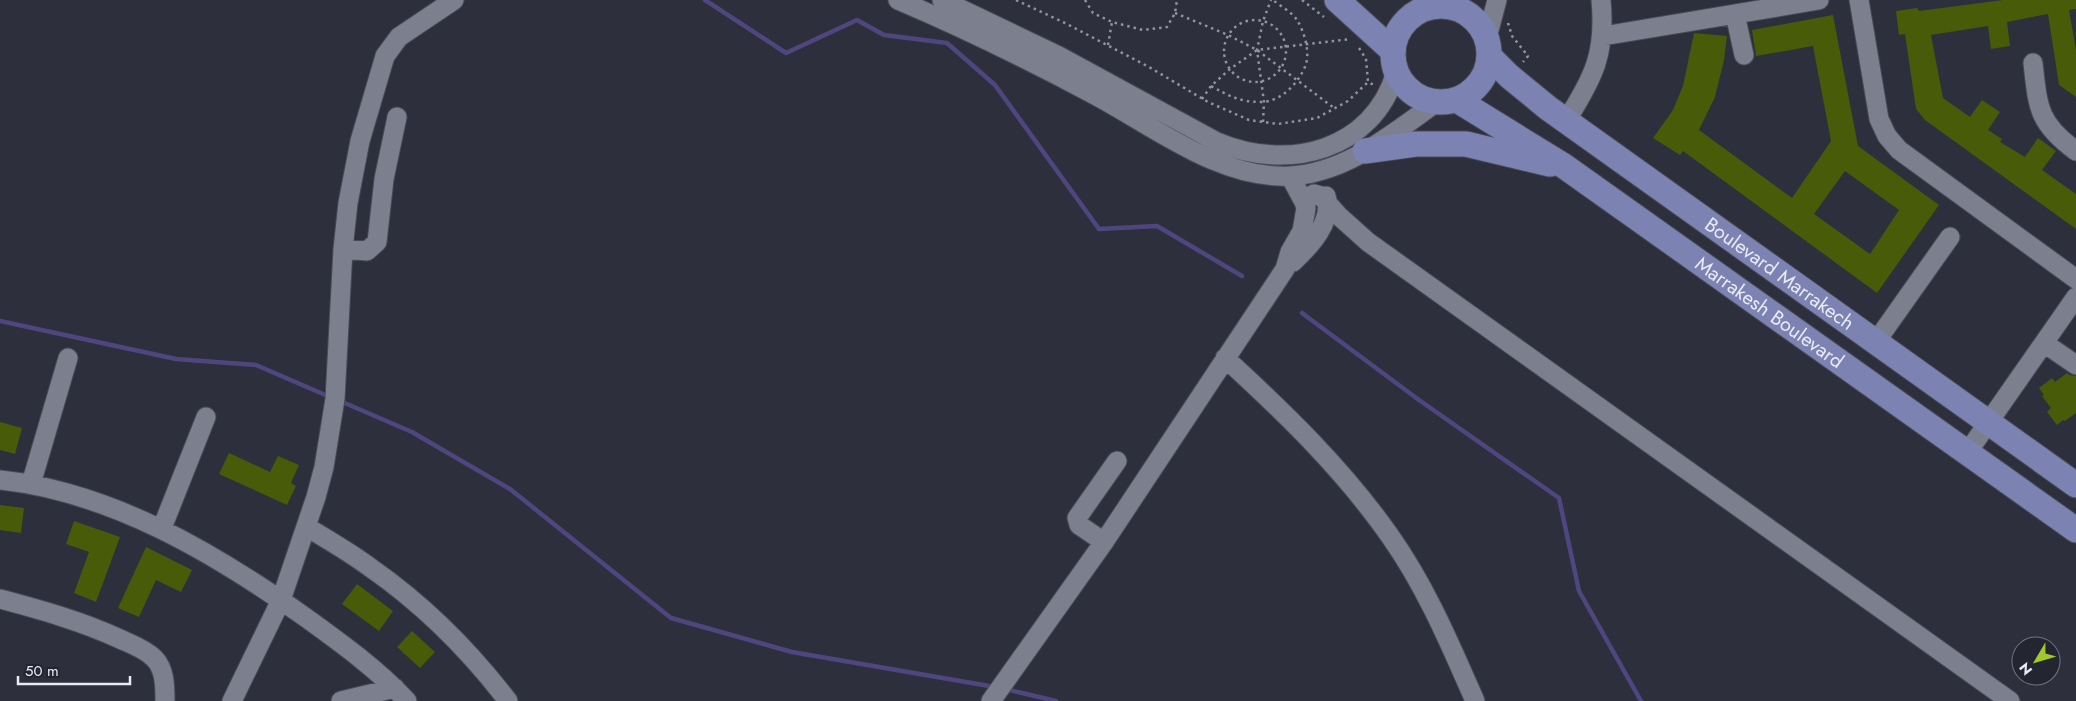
<svg xmlns="http://www.w3.org/2000/svg" width="2076" height="701" font-family="Jost,sans-serif">
<style>
.lines{fill:none;stroke-linecap:round;stroke-linejoin:round}
.stream{stroke:#50467f;stroke-width:4.5}
.building{fill:#475b09;fill-rule:evenodd}
.minor-casing{stroke:#484a55;stroke-width:21}
.major-casing{stroke:#484a55;stroke-width:27}
.path{stroke:#91939e;stroke-width:2.5;stroke-dasharray:2.5 4;stroke-linecap:butt}
.minor{stroke:#7c7f8e;stroke-width:19}
.major{stroke:#7c83b3;stroke-width:25}
.labels{text-anchor:middle;dominant-baseline:central;stroke-width:5;stroke-linejoin:round;paint-order:stroke}
.street-label{font-size:20px;fill:#e9ebf4;stroke:#232531}
</style>
<rect width="100%" height="100%" fill="#2d2f3c"/>
<g class="lines">
<path class="stream" d="M705 0 786 53 857 20 884 35 947 43 995 85 1099 229 1157 226 1242 276
M1302 313 1419 400 1559 498 1579 591 1641 701
M0 321 176 359 256 365 330 397
M340 401 412 432 510 489 671 618 792 652 995 687
M1005 689 1056 701"/>
</g>
<path class="building" d="M2003 0H2076V9L2069 10 2076 50V97L2059 85 2048 14 2007 22 2010 46 1991 49 1988 26 1931 35 1943 98 1970 117 1982 100 2000 112 1988 130 2002 139 2000 142 2025 157 2038 138 2056 151 2042 170 2076 194V229L1925 120 1916 109 1905 34 1899 35 1896 11 1917 8 1919 11Z
M1833 15 1858 146 1939 205 1877 293 1683 151 1680 155 1653 138 1673 110 1683 86 1694 33 1727 36 1724 60 1715 97 1699 130 1792 198 1831 141 1813 46 1756 56 1752 30ZM1845 171 1899 210 1870 254 1814 214Z
M2067 373 2069 375 2076 376V413L2065 421 2063 420 2057 425 2047 412 2051 408 2042 396 2044 395 2039 388 2052 378 2055 382Z
M0 422 22 428 15 454 0 450Z
M229 453 270 472 278 456 299 465 291 483 296 486 287 505 219 474Z
M0 505 24 508 21 533 0 530Z
M74 521 120 537 96 602 74 593 89 552 66 544Z
M146 547 192 570 181 592 156 580 139 617 118 608Z
M357 584 393 611 379 631 342 604Z
M412 631 435 652 420 668 397 647Z"/>
<g class="lines">
<g class="minor-casing">
<path id="minor" d="M898 0C964 28 1029 60 1093 94 1152 125 1220 180 1290 176 1347 173 1393 133 1437 102
M942 0 1059 56 1217 142C1288 172 1373 151 1396 72
M1859 0 1879 119 1887 136 1899 150 2076 279
M1436 6 1445 0
M1735 14 1744 55
M1603 36 1819 0
M1487 38 1497 0
M2033 63C2038 108 2038 123 2076 151
M1566 121C1594 77 1606 53 1601 0
M1304 202 1307 198 1314 194 1321 196 1339 216 1368 242 2010 701
M343 249 367 251 377 242 384 179 397 117
M1293 262C1310 246 1334 221 1326 196
M1875 343 1950 237
M2044 343 2076 365
M1225 358C1285 413 1343 469 1390 536 1426 587 1450 644 1475 701
M1967 453 2076 297
M0 480C112 492 214 553 305 617 341 643 377 669 407 701
M31 484 68 358
M307 527C328 540 351 553 371 568 424 605 469 650 508 701
M162 528 206 417
M1104 542 1079 525 1077 518 1117 461
M0 599C41 610 81 621 120 639 131 644 145 649 154 658 165 669 165 686 165 701
M232 701 281 600 316 497 324 467 335 399 343 249 348 203 360 141 385 56 399 37 454 0
M341 701 395 688
M991 701 1104 542 1285 269 1290 252 1302 231 1306 208 1304 202 1290 176"/>
</g>
<g class="major-casing">
<g id="major">
<path d="M1337 0 1393 51"/>
<circle cx="1441" cy="54" r="48"/>
<path id="s1" d="M1490 57 1509 76 1548 108 2076 485"/>
<path id="s2" d="M1457 100 1564 166 2076 530"/>
<path d="M1365 151 1416 144H1466L1550 164"/>
</g>
</g>
<path class="path" d="M1016 0 1065 23 1149 67 1208 102 1249 120 1278 124 1317 118 1348 101 1368 82
M1085 0 1093 13 1112 22 1143 30 1167 27 1175 13 1177 0
M1302 0 1324 17
M1175 13 1228 35 1257 50 1334 108
M1224 51a31 31 0 1 1 62 0a31 31 0 1 1-62 0Z
M1508 23 1512 36 1528 56 1523 62
M1108 45 1112 22
M1359 48 1366 59 1368 82 1374 85
M1211 86C1229 96 1240 102 1261 102 1281 102 1300 82 1306 64 1310 51 1304 31 1297 20 1292 12 1280 6 1273 0
M1202 99 1211 86 1230 69 1257 50 1351 39
M1263 122 1264 102 1257 50 1263 21 1271 0"/>
<use href="#minor" class="minor"/>
<use href="#major" class="major"/>
</g>
<g class="labels">
<g class="street-label">
<text stroke="none"><textPath href="#s1" startOffset="362">Boulevard Marrakech</textPath></text>
<text stroke="none"><textPath href="#s2" startOffset="378">Marrakesh Boulevard</textPath></text>
</g>
</g>
<g transform="translate(2036 661) rotate(232)"><circle r="24" fill="#232531" stroke="#72747f"/>
<path d="M0-4L9 19L0 12L-9 19Z" fill="#a1c92a"/>
<text y="-8" font-size="14" font-weight="bold" text-anchor="middle" fill="#e9ebf4">N</text>
</g>
<path d="M18 676v8h112v-8" fill="none" stroke="#e9ebf4" stroke-width="2.5"/>
<text x="25" y="676" font-size="15" fill="#e9ebf4" stroke="#232531" stroke-width="4" paint-order="stroke">50 m</text>
</svg>
